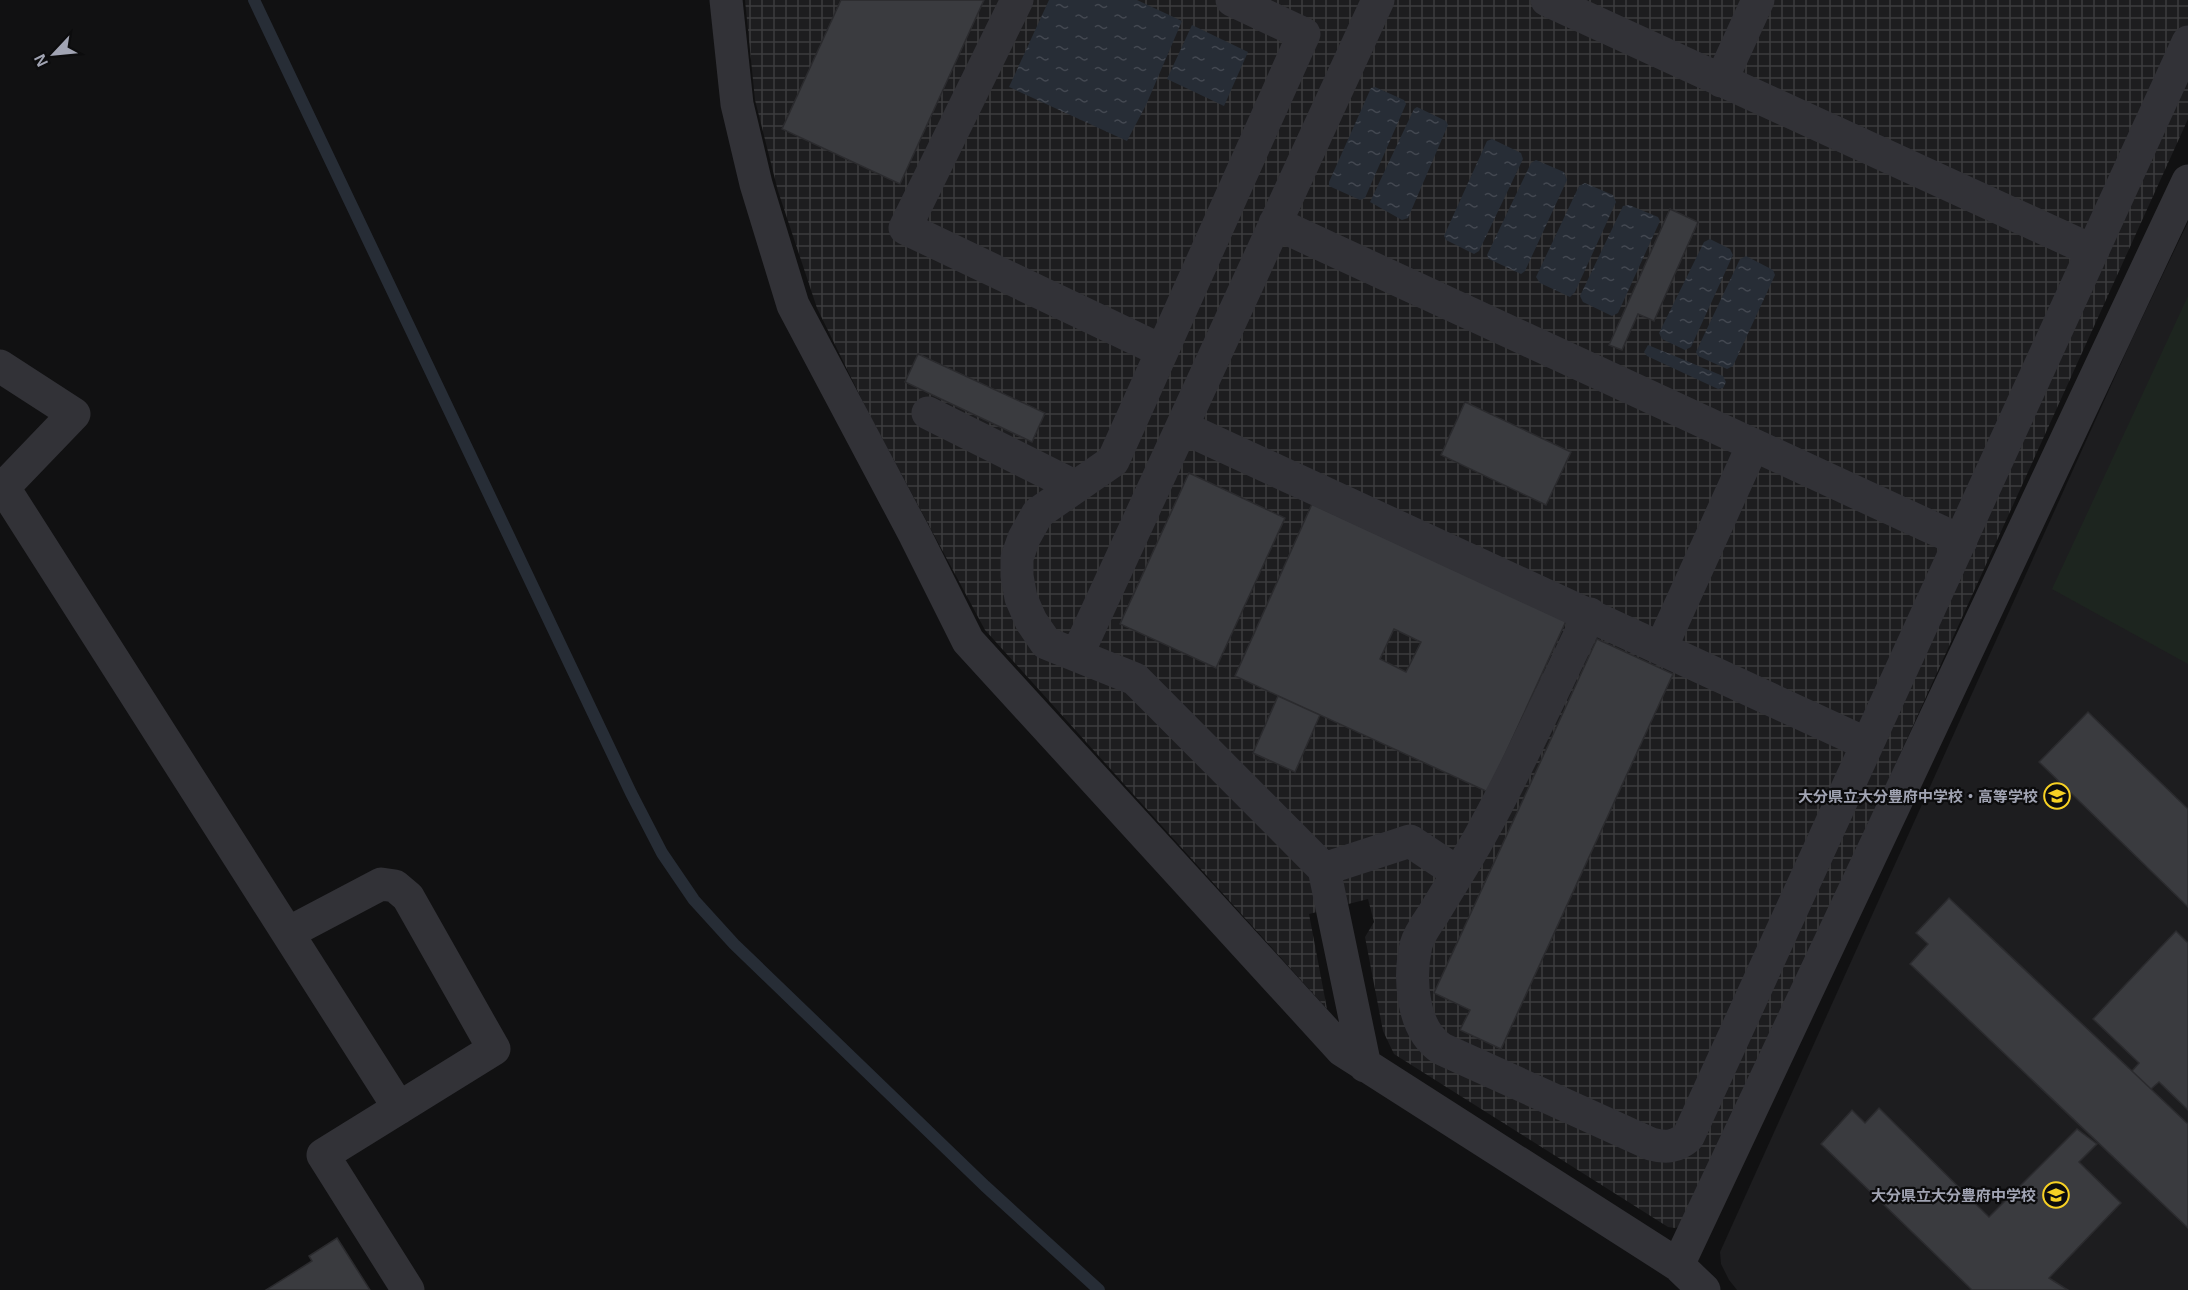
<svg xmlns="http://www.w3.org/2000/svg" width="2188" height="1290" font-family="Helvetica,'Noto Sans JP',sans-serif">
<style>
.built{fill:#1d1d1f}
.industrial{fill:url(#industrial-grid)}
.garden{fill:#1d251f}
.water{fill:url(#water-ripples)}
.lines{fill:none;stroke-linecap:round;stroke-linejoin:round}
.stream{stroke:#272d36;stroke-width:12}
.building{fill:#3a3b3f;stroke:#2b2b2e;stroke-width:1.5;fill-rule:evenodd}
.minor{stroke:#323237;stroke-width:33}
.labels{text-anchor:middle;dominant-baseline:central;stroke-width:4.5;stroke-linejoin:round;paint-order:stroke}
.poi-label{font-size:15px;font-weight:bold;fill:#a1a4b3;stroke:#0c0c0d;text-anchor:end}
</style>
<defs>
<pattern id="industrial-grid" width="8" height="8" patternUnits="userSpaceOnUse" patternTransform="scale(1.5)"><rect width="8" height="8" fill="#1d1d1f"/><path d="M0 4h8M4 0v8" fill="none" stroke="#3b3b3d"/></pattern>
<pattern id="water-ripples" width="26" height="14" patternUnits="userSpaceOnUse" patternTransform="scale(1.5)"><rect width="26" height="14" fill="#272d36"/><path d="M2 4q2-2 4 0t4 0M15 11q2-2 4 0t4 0" fill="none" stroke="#434851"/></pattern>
</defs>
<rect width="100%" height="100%" fill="#111112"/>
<path class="built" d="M2188 222V1290H1737L1729 1280 1721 1264 1720 1252 2132 339Z"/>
<path class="industrial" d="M745 0H2188V119L1775 1030 1681 1226 1675 1228 1668 1227 1394 1054 1383 1031 1365 937 1374 922 1368 899 1309 914 1327 1009 985 630 867 410 817 308 778 191 755 100Z"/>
<path class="garden" d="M2188 296V664L2052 589Z"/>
<path class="water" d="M1049 0H1137L1182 21 1146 105 1127 141 1009 87Z
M1192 25 1248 52 1224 106 1167 79Z
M1375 87 1404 100 1406 104 1365 198 1360 200 1329 186V182L1371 88Z
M1417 107 1446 121 1448 125 1408 218 1402 220 1370 202 1414 109Z
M1492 139 1521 153 1523 159 1479 251 1474 254 1446 240 1444 236 1487 141Z
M1536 160 1564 172 1567 180 1525 271 1521 274 1489 259 1487 255 1531 163Z
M1585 183 1613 195 1616 202 1575 292 1570 297 1540 283 1536 277 1579 186Z
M1629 205 1658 217 1660 221 1618 313 1612 316 1583 302 1580 296 1623 206Z
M1710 239 1730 249 1733 255 1691 347 1685 350 1662 339 1659 333 1704 242Z
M1746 256 1773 270 1775 275 1733 366 1727 369 1698 356 1696 352 1740 259Z
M1648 345 1723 376 1726 382 1723 388 1718 389 1647 356 1644 352Z"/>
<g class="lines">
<path class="stream" d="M254 0 631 793 662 853 694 900 734 944 985 1186 1099 1290"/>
</g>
<path class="building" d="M841 0H984L900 184 782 129Z
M1670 209 1698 222 1654 321 1638 314 1622 350 1609 345Z
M918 354 1045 413 1032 442 905 382Z
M1465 402 1571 452 1546 505 1441 455Z
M1189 473 1285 518 1216 668 1120 624Z
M1312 504 1566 621 1488 792 1235 676ZM1394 629 1421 642 1406 672 1380 659Z
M1597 639 1673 674 1501 1049 1460 1030 1470 1010 1434 993Z
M1278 696 1320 715 1295 772 1253 753Z
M2088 712 2188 809V907L2039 762Z
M1949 898 2188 1124V1228L1910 964 1928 944 1916 933Z
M2176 931 2188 943V1110L2159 1082 2151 1089 2132 1071 2139 1063 2093 1019Z
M1879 1108 1989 1217 2077 1129 2097 1144 2079 1162 2121 1203 2049 1278 2068 1290H1972L1821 1144 1852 1110 1865 1123Z
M337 1238 370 1290H266L312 1261 309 1256Z"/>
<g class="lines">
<path class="minor" d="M726 0 737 104 756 184 793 305 915 535 968 641 1342 1050 1678 1265 1704 1290
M1017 0 905 228 1162 351
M1232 0 1304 34 1113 461 1038 513 1024 538 1017 558V576L1021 598 1031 621 1046 643 1135 679 1324 869 1365 1066
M1547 0 2093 251
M1721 81 1758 0
M1275 223 1961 541
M0 366 74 414 0 491
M928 413 1074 486
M1182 427 1867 744
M4 488 399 1108
M1590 614C1555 685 1523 758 1485 827 1470 856 1451 884 1434 913 1428 922 1419 934 1416 945 1409 977 1411 1029 1442 1049L1651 1144C1666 1148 1676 1147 1688 1137L2188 42
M1661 648 1753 445
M1077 655 1378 0
M1324 869 1410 841 1458 873
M288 933 381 884 395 886 408 897 494 1049 323 1155 408 1290
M1678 1265 2188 181"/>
</g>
<defs>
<g id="school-ring" transform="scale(1.35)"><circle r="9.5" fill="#0c0c0d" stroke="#f7d124" stroke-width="1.5"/><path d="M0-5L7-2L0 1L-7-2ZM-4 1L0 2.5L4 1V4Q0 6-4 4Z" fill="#f7d124"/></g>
</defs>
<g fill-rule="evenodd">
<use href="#school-ring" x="2057" y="796"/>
<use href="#school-ring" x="2056" y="1195"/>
</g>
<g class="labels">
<g class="poi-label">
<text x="2038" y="796">大分県立大分豊府中学校・高等学校</text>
<text x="2036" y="1195">大分県立大分豊府中学校</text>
</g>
</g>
<g transform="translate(54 54) rotate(244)" stroke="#0c0c0d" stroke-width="4.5" paint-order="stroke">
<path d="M0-4.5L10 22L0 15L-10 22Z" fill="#a1a4b3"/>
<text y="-9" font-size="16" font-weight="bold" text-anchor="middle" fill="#a1a4b3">N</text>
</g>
</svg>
